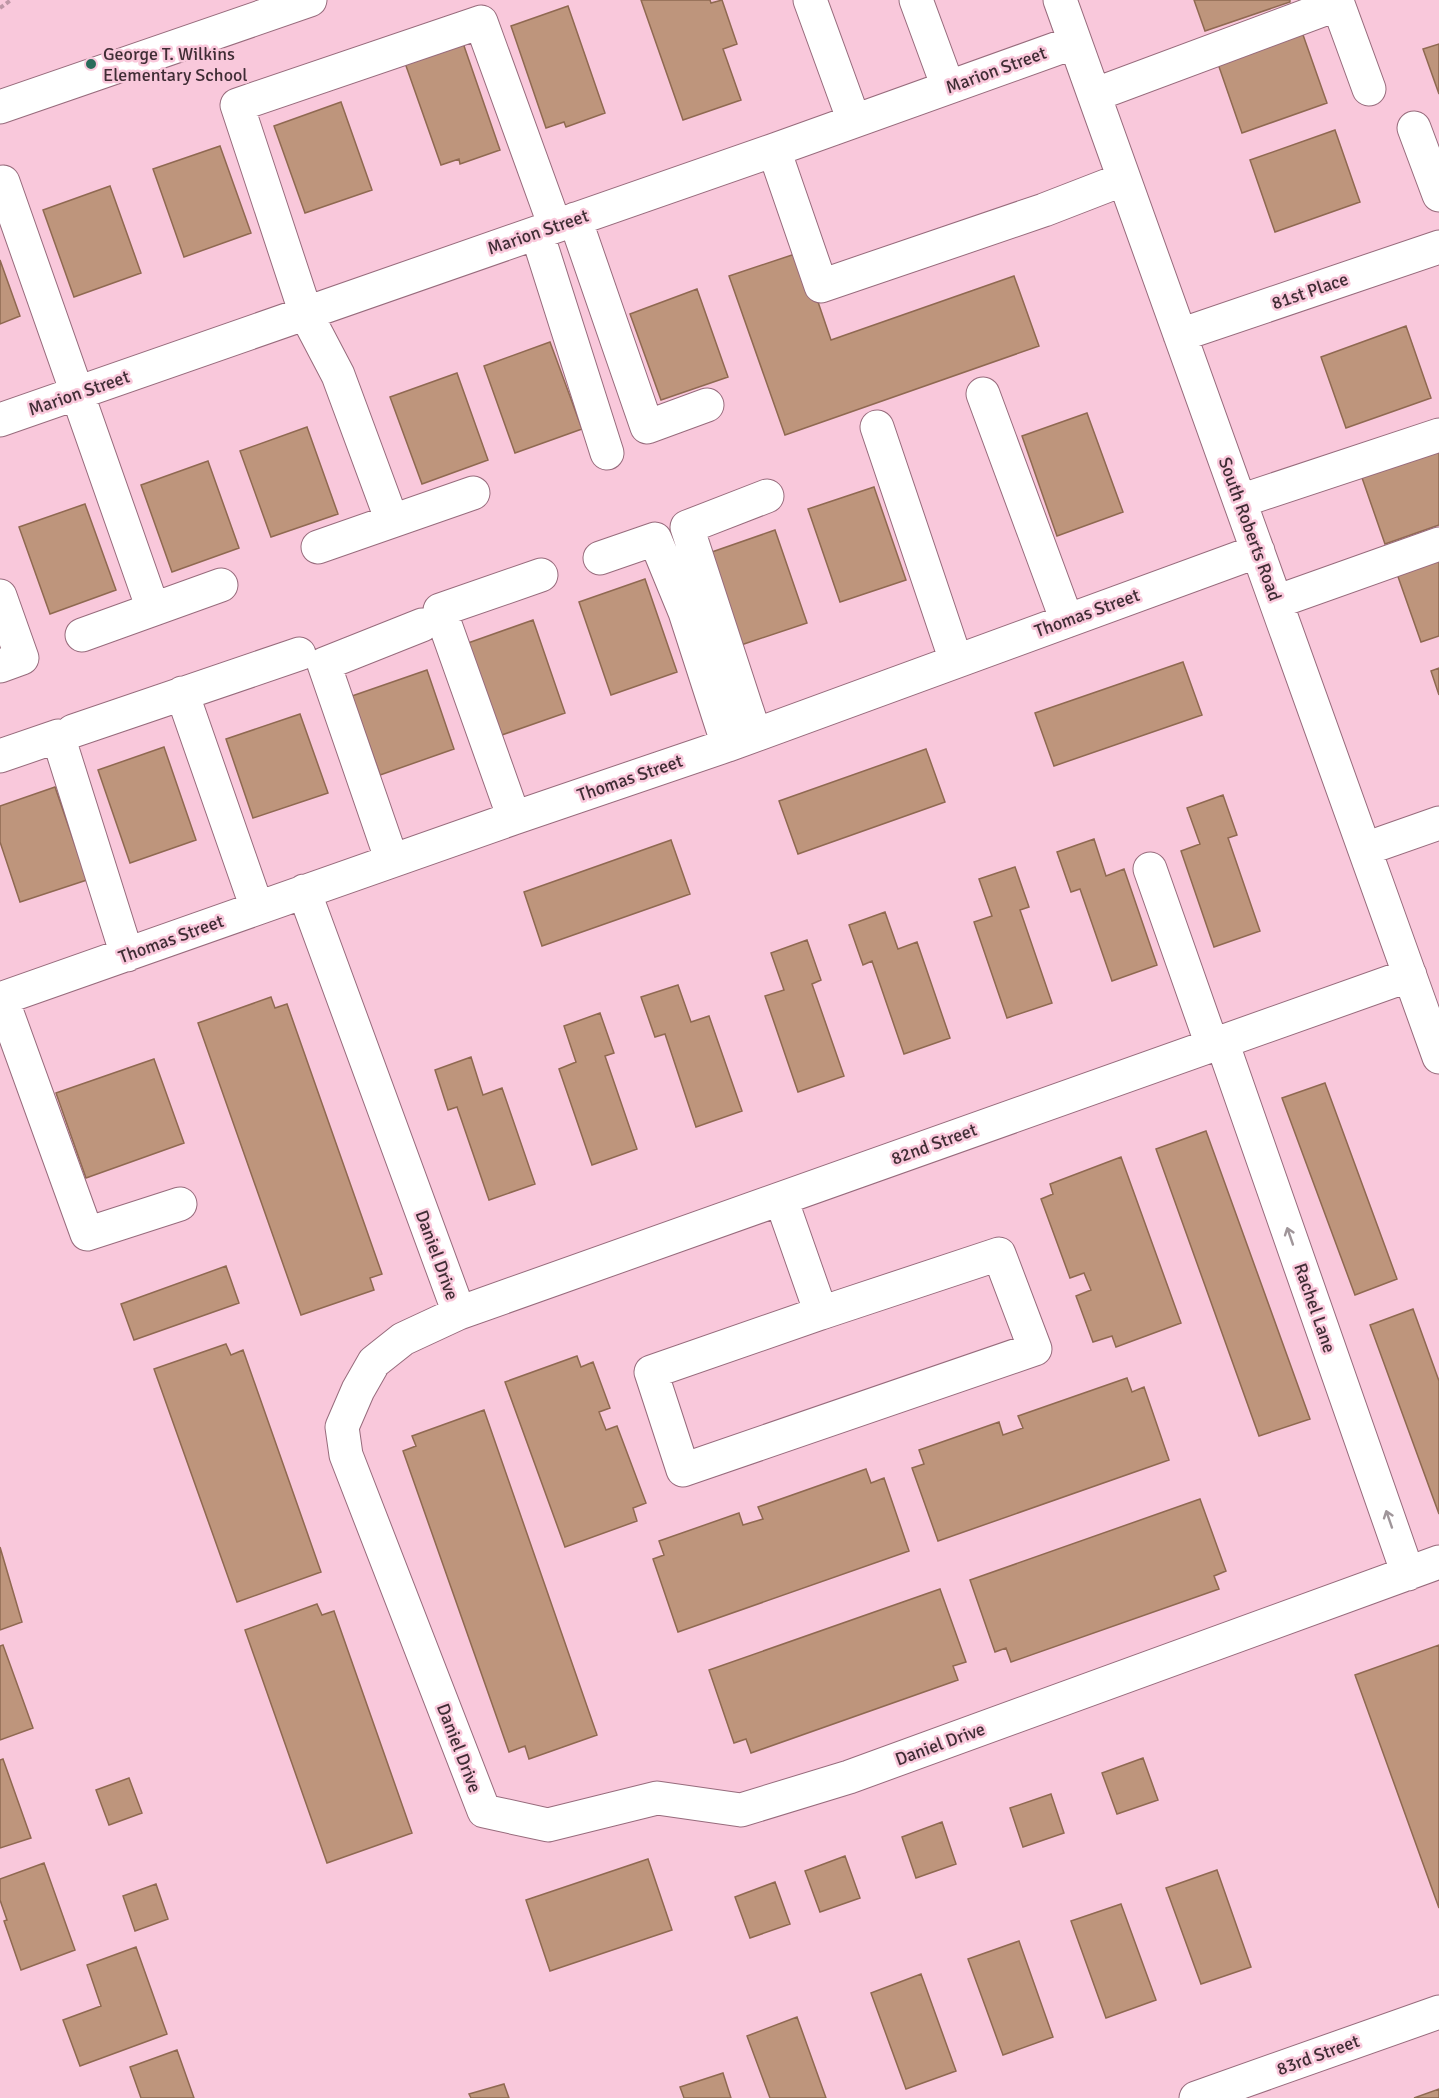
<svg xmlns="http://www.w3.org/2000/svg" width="1439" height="2098" font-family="Signika,sans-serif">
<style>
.building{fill:#be957c;stroke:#8f6951;stroke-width:1.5}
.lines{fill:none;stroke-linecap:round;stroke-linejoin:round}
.minor-casing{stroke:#976b7c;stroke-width:35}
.path{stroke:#be97a6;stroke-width:4;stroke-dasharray:4.5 3;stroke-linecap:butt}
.minor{stroke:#fff;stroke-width:33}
.oneway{stroke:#a0969a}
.poi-dot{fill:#2a6c5b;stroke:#f9c8db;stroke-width:2}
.labels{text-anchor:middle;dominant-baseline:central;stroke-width:5;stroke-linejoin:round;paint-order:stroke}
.poi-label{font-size:18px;fill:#402d35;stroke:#f9c8db;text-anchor:start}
.street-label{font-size:18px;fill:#402d35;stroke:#f9c8db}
</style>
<rect width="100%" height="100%" fill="#f9c8db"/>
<path class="building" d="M641 0H710L711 3 722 0 737 44 723 49 741 100 683 120Z
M1194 0H1290V2L1205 31Z
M568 6 605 113 566 127 564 122 546 128 511 26Z
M1302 32 1327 103 1242 133 1217 61Z
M463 43 500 150 460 164 459 159 441 165 405 63Z
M1439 44V94L1423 49Z
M341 102 372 190 305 213 274 126Z
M1335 130 1360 202 1275 232 1250 160Z
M220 146 251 233 184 257 153 169Z
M110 186 141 273 74 297 43 210Z
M801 252 831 340 1014 276 1039 346 785 435 729 276Z
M0 260 20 316 0 324Z
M697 289 728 377 661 400 630 314Z
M1406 326 1431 398 1346 428 1321 357Z
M550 342 582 429 515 453 484 366Z
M457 373 488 460 422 484 390 397Z
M1087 413 1123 512 1057 536 1022 436Z
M307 427 338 514 271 537 240 451Z
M1439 444V525L1385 544 1360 472Z
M208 461 239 548 172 572 141 485Z
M874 487 906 580 840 602 808 509Z
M85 504 116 590 50 614 19 527Z
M775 530 807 623 741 645 709 553Z
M1439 556V636L1421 642 1396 571Z
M645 579 677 672 611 695 579 602Z
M533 620 565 713 499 736 468 643Z
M1183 662 1202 715 1054 766 1035 713Z
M1439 668V695L1431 671Z
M427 670 454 749 380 775 352 696Z
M300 714 328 793 253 818 226 739Z
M164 747 196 840 130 863 98 770Z
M926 749 945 802 798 854 779 801Z
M55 787 87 880 20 902 0 842V806Z
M1223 795 1237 835 1228 838 1260 931 1214 947 1181 851 1200 844 1187 808Z
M1094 839 1106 876 1124 869 1157 965 1112 981 1080 889 1071 892 1057 852Z
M671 840 690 894 542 946 524 892Z
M1015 867 1029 907 1020 910 1052 1003 1007 1018 974 922 992 916 979 879Z
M885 912 898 949 917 942 950 1038 904 1054 872 961 863 965 849 925Z
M807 940 821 980 812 984 844 1076 798 1092 765 996 784 990 771 953Z
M678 985 691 1022 709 1016 742 1111 696 1127 665 1034 655 1037 641 997Z
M271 997 275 1008 287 1004 382 1274 370 1278 374 1290 301 1315 198 1023Z
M600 1013 614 1053 605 1056 637 1149 592 1165 559 1069 576 1062 564 1026Z
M471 1057 483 1095 502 1088 535 1184 489 1200 457 1107 448 1110 435 1070Z
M154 1059 184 1143 86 1178 56 1093Z
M1325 1083 1397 1279 1355 1295 1282 1098Z
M1206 1131 1310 1419 1259 1436 1156 1149Z
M1121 1157 1181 1323 1116 1347 1112 1336 1093 1342 1076 1296 1091 1290 1084 1273 1070 1278 1041 1199 1053 1194 1050 1184Z
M226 1266 239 1303 134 1340 121 1304Z
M1413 1309 1439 1381V1514L1370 1325Z
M226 1344 231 1355 243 1350 321 1572 237 1602 154 1369Z
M577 1356 581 1367 593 1362 610 1408 599 1412 606 1430 617 1426 646 1503 633 1508 637 1521 565 1547 505 1382Z
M1127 1378 1132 1392 1144 1387 1169 1460 938 1541 912 1468 924 1464 919 1450 999 1422 1003 1435 1023 1428 1018 1416Z
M484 1410 597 1735 529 1759 525 1746 509 1752 403 1451 416 1446 412 1436Z
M866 1469 871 1483 884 1478 909 1551 678 1632 653 1559 664 1555 659 1541 739 1513 743 1525 763 1519 758 1507Z
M1200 1499 1226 1571 1214 1576 1219 1589 1011 1662 1006 1648 995 1652 970 1580Z
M0 1547 22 1622 0 1630Z
M940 1589 966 1662 953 1666 958 1680 751 1753 746 1739 734 1743 709 1670Z
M317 1604 322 1615 334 1611 412 1833 327 1863 245 1630Z
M3 1645 33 1728 0 1740V1646Z
M1439 1645V1908L1355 1675Z
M1143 1758 1158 1800 1117 1814 1102 1773Z
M3 1759 31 1838 0 1848V1760Z
M129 1778 142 1813 109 1825 96 1790Z
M1051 1794 1064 1833 1023 1847 1010 1808Z
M942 1822 956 1864 916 1878 902 1837Z
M845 1856 860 1898 820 1912 805 1871Z
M648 1859 672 1930 550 1971 526 1900Z
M44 1863 75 1950 21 1970 4 1921 7 1920 0 1900V1879Z
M1217 1870 1251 1967 1201 1984 1166 1888Z
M775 1882 790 1924 750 1938 735 1897Z
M156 1884 168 1919 135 1931 123 1896Z
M1121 1904 1156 2000 1106 2018 1071 1921Z
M1019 1941 1053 2037 1003 2055 968 1959Z
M136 1947 167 2034 80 2066 63 2020 101 2006 87 1965Z
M921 1974 956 2071 906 2089 871 1993Z
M797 2017 826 2098H770L747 2036Z
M177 2050 194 2098H141L130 2067Z
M723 2073 731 2098H684L680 2087Z
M504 2084 509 2098H471L469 2094Z
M1439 2089V2098H1414Z"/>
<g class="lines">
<g class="minor-casing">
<path id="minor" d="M810 0 854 121
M916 0 948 87
M1060 0 1439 1057
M1094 95 1338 4 1369 89
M0 107 310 0
M1414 128 1439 195
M774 150 821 286 1044 210 1124 179
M0 183 3 182 153 609
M575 219 647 427 707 405
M537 233 607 453
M1180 335 1439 247
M983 394 1067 621
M0 420 774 150 1075 42
M877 427 956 661
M1240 501 1439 435
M392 521 338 375 306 314 237 105 481 22 555 226
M318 547 473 493
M600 558 655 539 685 612 728 745
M0 596 22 658 0 666
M1276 602 1439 544
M82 635 221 585
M182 693 257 908
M73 731 299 654
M755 735 687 527 767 496
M0 756 58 736 127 955
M514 818 440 610 541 575
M1365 849 1439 823
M392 861 324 664 422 625
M1150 869 1212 1045
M304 891 459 1313
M1410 975 459 1313 403 1339 374 1362 358 1390 342 1427 346 1455 484 1811 548 1825 657 1798 741 1810 849 1777 1439 1562
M0 999 514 818 728 745 1258 551
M2 999 87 1234 180 1204
M1222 1042 1408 1574
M781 1199 821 1313 999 1254 1035 1349 683 1470 651 1372 821 1313
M1196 2098 1439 2012"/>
</g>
<path class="path" d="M0 8 11 0"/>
<use href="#minor" class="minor"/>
</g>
<defs><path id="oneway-shaft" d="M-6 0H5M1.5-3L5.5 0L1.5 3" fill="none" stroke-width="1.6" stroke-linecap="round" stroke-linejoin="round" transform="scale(1.5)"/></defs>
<g class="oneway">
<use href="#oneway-shaft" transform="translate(1290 1236) rotate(-109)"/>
<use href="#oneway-shaft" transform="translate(1389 1519) rotate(-109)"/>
</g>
<circle class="poi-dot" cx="91" cy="64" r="6"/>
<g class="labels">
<g class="poi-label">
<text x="103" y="54">George T. Wilkins<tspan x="103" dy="21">Elementary School</tspan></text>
</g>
<g class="street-label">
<text transform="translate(996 70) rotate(-20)">Marion Street</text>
<text transform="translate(538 232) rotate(-19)">Marion Street</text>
<text transform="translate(1310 291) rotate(-19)">81st Place</text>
<text transform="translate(79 393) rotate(-19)">Marion Street</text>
<text transform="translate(1250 529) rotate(70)">South Roberts Road</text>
<text transform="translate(1087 613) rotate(-20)">Thomas Street</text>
<text transform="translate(630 778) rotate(-19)">Thomas Street</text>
<text transform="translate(171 939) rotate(-20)">Thomas Street</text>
<text transform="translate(934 1144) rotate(-20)">82nd Street</text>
<text transform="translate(437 1255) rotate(70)">Daniel Drive</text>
<text transform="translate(1315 1308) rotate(71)">Rachel Lane</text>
<text transform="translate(940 1744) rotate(-20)">Daniel Drive</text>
<text transform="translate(459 1748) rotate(69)">Daniel Drive</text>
<text transform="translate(1318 2055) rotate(-20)">83rd Street</text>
</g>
</g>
</svg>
